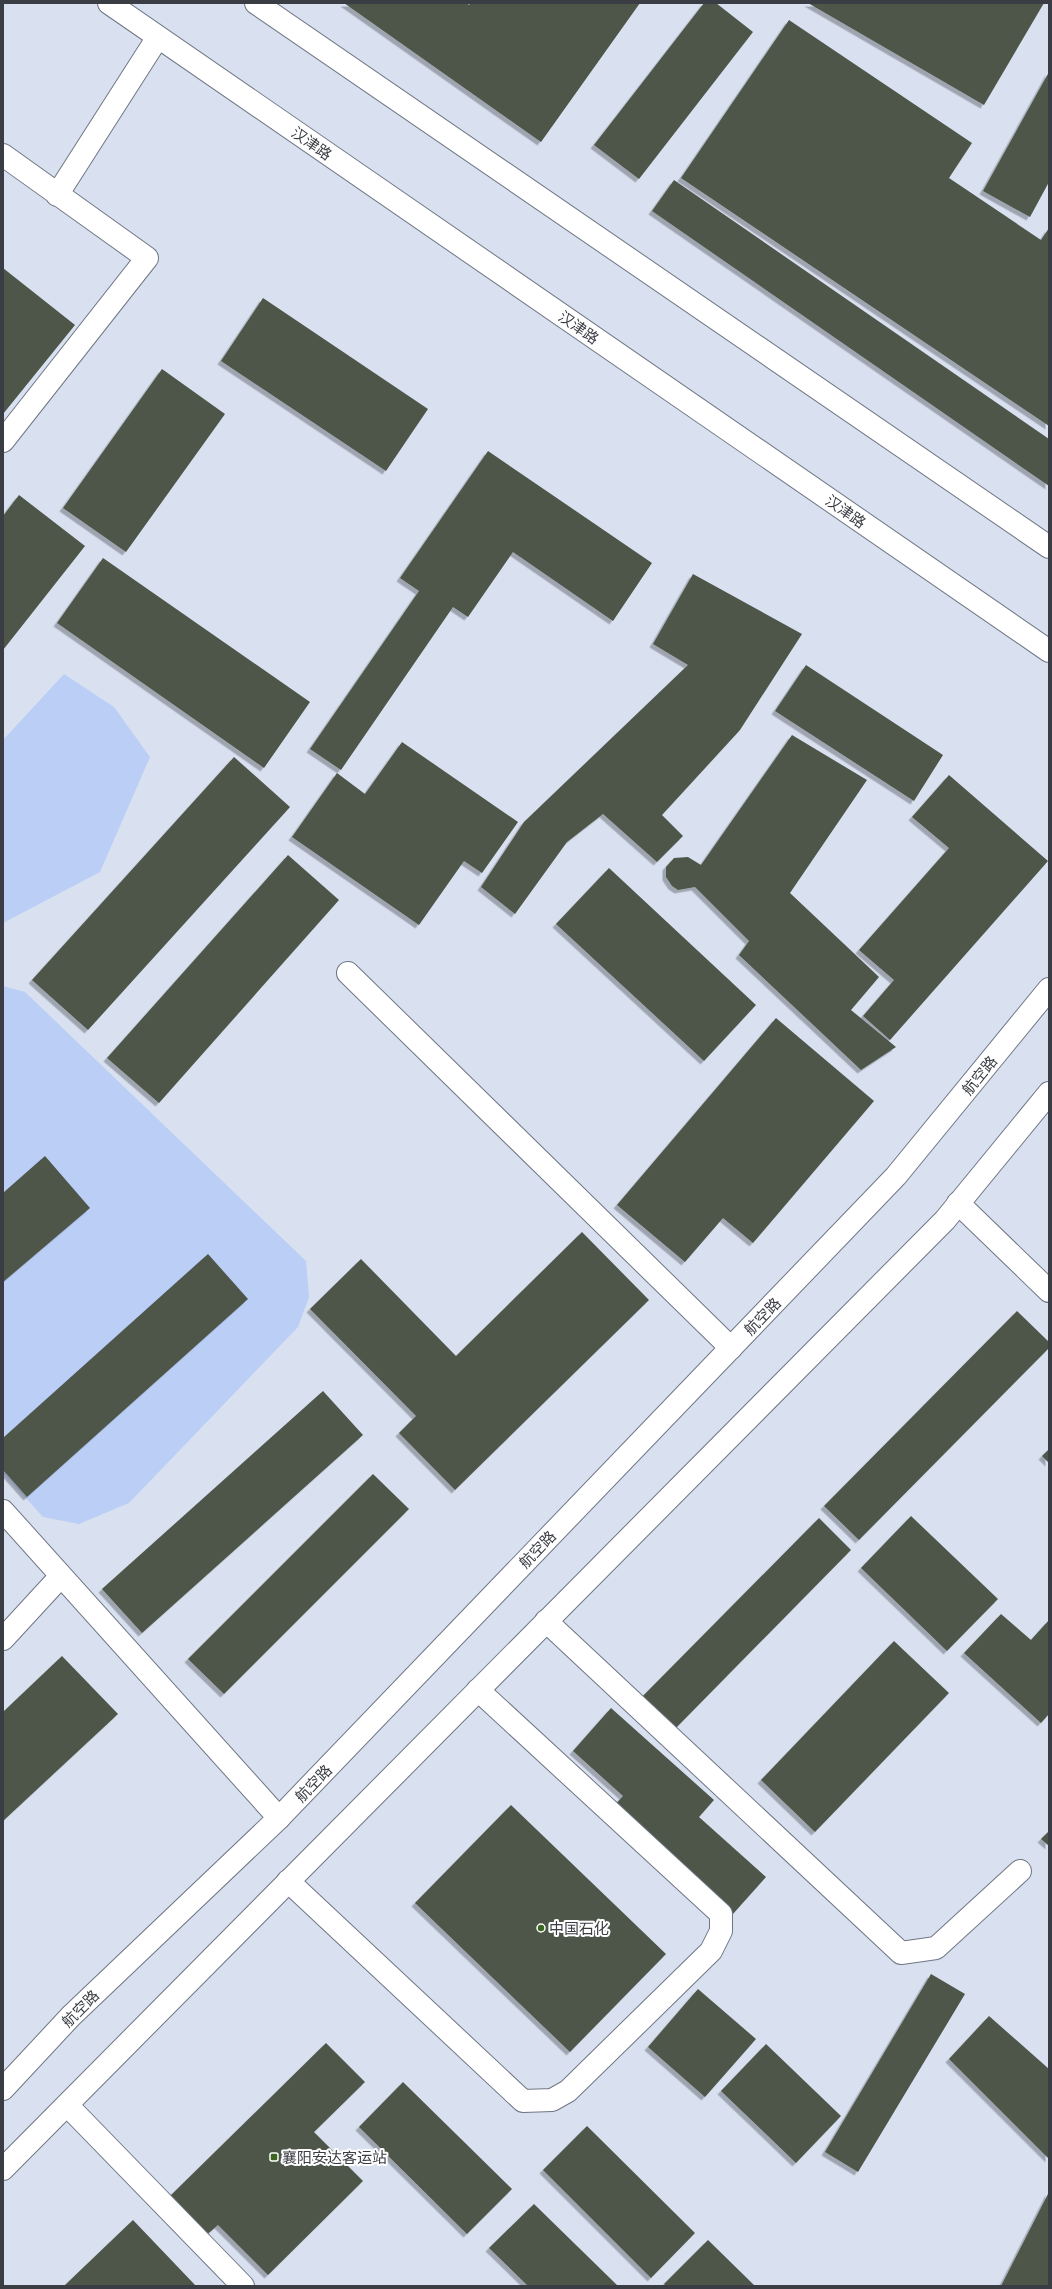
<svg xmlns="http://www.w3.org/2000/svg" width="1052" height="2289" font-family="Commissioner,'Noto Sans SC',sans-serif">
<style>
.green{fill:#bacef6}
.building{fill:#4d5649;filter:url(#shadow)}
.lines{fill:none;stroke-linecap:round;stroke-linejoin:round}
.minor-casing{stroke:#6f7684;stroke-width:24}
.major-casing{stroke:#6f7684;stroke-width:24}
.minor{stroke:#fff;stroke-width:22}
.major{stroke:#fff;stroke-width:22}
.poi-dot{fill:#3d6622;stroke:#fff;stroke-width:1.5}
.labels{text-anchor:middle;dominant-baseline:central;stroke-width:4;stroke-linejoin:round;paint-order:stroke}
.street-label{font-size:15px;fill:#3a3d43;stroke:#fff}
.poi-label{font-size:15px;fill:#3a3d43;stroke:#fff;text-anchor:start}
</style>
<defs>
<filter id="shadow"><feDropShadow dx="-3.5" dy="3.5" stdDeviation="0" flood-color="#0004"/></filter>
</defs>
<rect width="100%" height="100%" fill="#d9e1f0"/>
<path class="green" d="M64 674 114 707 150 757 100 872 3 923V740Z
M3 986 25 992 306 1261 309 1297 298 1327 129 1503 79 1524 43 1517 3 1473Z"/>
<path class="building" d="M344 3H467L469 5 470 3H640L541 142Z
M704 3H716L753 32 639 179 594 145Z
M808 3H1044L984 105Z
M789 20 972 143 949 178 1041 240 1049 228V426L681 178Z
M1049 72V182L1030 217 983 191Z
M674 180 1049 439V486L652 211Z
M3 268 75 325 3 414Z
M263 298 428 409 386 471 221 361Z
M162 369 225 414 126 552 63 508Z
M488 451 652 563 613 621 513 552 468 617 453 607 341 770 310 749 419 591 400 578Z
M19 495 85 546 3 650V516Z
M103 558 310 702 264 768 57 623Z
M693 574 802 634 740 730 662 815 683 836 657 862 603 814 567 842 515 914 481 887 524 822 688 665 653 644Z
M806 665 943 755 914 801 775 711Z
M792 735 867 780 790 893 879 977 851 1010 896 1047 861 1070 739 955 749 941 695 887 678 890 672 886 666 877V867L674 858 688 857 701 865Z
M402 742 518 822 482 873 464 861 419 925 292 837 337 773 365 794Z
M234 757 290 807 88 1030 32 980Z
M949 775 1048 861 890 1040 863 1016 894 980 859 950 949 848 912 817Z
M288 855 339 900 159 1103 107 1058Z
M609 868 756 1005 704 1061 556 924Z
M776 1018 874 1101 753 1243 723 1218 685 1262 617 1205Z
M45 1156 90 1208 3 1282V1193Z
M582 1232 649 1300 455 1490 399 1433 416 1416 310 1309 361 1259 456 1356Z
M208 1254 248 1299 27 1497 3 1470V1438Z
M1017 1311 1049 1342V1348L859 1540 824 1506Z
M323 1391 363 1435 142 1633 102 1589Z
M1049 1449V1463L1042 1456Z
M373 1474 409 1509 224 1694 188 1659Z
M911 1516 998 1599 947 1651 861 1568Z
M819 1518 851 1550 671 1733 638 1701Z
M1001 1614 1031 1640 1049 1620V1714L1041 1723 964 1653Z
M894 1641 949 1693 815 1832 761 1780Z
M62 1656 118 1714 3 1821V1712Z
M611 1708 714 1800 699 1817 766 1877 732 1915 612 1808 623 1796 573 1751Z
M511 1805 666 1954 570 2052 415 1903Z
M1049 1831V1846L1041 1839Z
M931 1974 965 1994 858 2172 825 2152Z
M698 1989 756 2039 705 2097 648 2047Z
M989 2016 1049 2069V2159L949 2059Z
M326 2043 365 2082 314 2132 363 2181 268 2275 218 2225 204 2237 167 2199Z
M766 2044 841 2116 796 2163 721 2091Z
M403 2082 512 2189 467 2234 359 2127Z
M587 2126 695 2233 651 2278 543 2170Z
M1049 2192V2286H1001Z
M534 2204 618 2286H528L489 2248Z
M133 2220 196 2286H64Z
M708 2240 755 2286H666L664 2284Z"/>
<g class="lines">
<g class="minor-casing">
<path id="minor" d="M109 3 1049 651
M256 3 1049 547
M3 155 147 258 3 441
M57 195 158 37
M348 973 731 1348
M958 1203 1049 1291
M3 1511 279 1818
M546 1621 901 1953 936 1948 1020 1871
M3 1639 61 1576
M288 1881 523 2101 552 2100 568 2091 711 1951 721 1931V1914L478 1690
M67 2105 243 2286"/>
</g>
<g class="major-casing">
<path id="major" d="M3 2089 71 2016 279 1818 896 1176 1049 989
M3 2169 945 1220 1049 1093"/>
</g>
<use href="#minor" class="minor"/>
<use href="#major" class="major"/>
</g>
<g class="poi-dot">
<circle cx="541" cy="1928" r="4"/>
<rect x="270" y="2153" width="8" height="8" rx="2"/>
</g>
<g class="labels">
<g class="street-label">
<text transform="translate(312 143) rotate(35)">汉津路</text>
<text transform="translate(579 327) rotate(35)">汉津路</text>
<text transform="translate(846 511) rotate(35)">汉津路</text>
<text transform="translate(979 1075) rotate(-51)">航空路</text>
<text transform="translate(762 1316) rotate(-46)">航空路</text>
<text transform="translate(537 1549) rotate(-46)">航空路</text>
<text transform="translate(313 1783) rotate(-46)">航空路</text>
<text transform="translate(80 2008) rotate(-45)">航空路</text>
</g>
<g class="poi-label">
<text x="549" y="1928">中国石化</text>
<text x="282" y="2157">襄阳安达客运站</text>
</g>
</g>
<rect width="1052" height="2289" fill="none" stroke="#3a3d43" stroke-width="8"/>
</svg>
